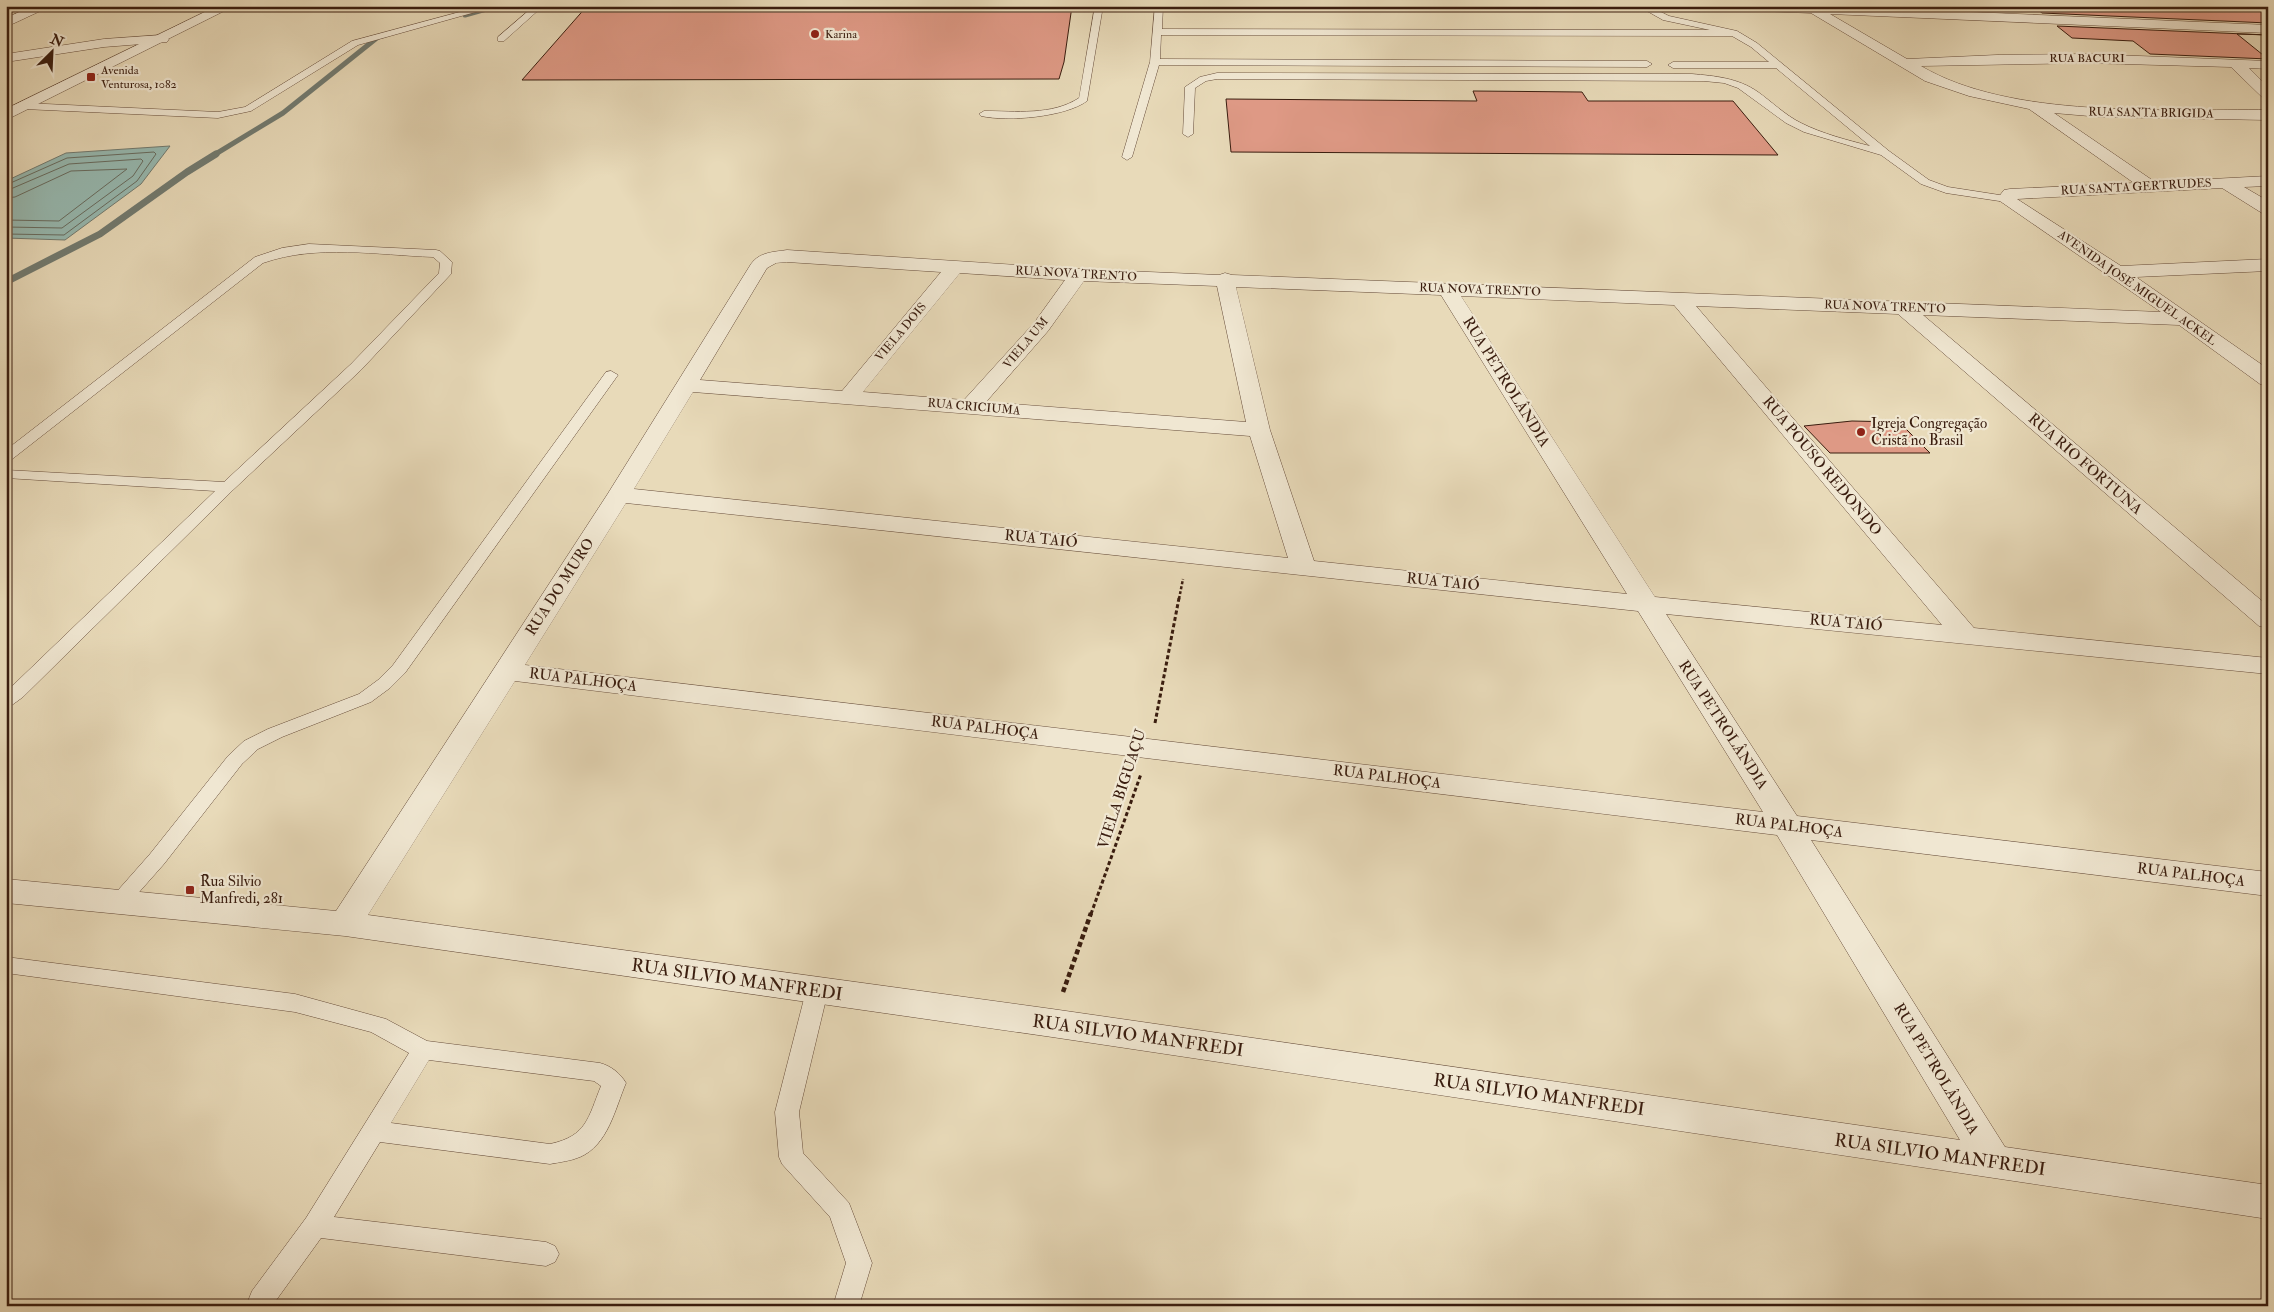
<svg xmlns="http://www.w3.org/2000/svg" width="2274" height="1312" font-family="'IM FELL Double Pica',serif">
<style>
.water{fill:#97bab2;stroke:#727b71}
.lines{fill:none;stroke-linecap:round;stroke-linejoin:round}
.shore{stroke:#686c60;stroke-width:1}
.stream-far1{stroke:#727b71;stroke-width:5}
.stream{stroke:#727b71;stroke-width:7}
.building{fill:#de9985;stroke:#3a1d0f}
.service-casing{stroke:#664c3a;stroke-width:1}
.minor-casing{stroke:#664c3a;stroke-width:1}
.tertiary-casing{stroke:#664c3a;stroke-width:1}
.path-far2{stroke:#3a1d0f;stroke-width:2.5;stroke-dasharray:3 2;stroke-linecap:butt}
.path-far1{stroke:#3a1d0f;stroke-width:3;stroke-dasharray:4 2.5;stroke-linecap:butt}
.path{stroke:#3a1d0f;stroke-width:4.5;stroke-dasharray:5 3;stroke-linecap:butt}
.service{fill:#f0e7d2;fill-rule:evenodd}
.minor{fill:#f0e7d2;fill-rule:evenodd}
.tertiary{fill:#f0e7d2;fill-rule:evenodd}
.poi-dot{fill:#8f2418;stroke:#f0e7d2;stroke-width:2}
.labels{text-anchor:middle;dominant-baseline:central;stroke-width:4.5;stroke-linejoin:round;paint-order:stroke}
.far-poi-label{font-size:12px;fill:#3a1d0f;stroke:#f0e7d2;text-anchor:start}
.far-street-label{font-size:12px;fill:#3a1d0f;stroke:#f0e7d2}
.street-label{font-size:15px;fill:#3a1d0f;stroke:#f0e7d2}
.poi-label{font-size:15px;fill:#3a1d0f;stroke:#f0e7d2;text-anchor:start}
.near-street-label{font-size:18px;fill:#3a1d0f;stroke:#f0e7d2}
</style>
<rect width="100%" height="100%" fill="#e8dab9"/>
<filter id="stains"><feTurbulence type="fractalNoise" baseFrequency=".004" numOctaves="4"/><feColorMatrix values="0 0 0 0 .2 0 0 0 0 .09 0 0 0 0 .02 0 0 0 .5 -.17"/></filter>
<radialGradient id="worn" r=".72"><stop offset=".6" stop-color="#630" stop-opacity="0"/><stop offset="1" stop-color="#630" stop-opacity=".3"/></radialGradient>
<path class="water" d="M170 146 141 184 65 240 6 238V181L66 153Z"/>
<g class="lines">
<path class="shore" d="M6 185 67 158 154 152 156 154 137 181 64 235 6 234
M6 191 69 164 141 159 143 161 133 176 62 228 6 227
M6 198 15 197 71 171 127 169 59 221 6 220"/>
<path class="stream-far1" d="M465 15 497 6
M214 155 283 113 378 37 385 35"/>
<path class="stream" d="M6 282 100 234 187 172 216 154"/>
</g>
<path class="building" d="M587 6H1072L1064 62 1059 79 522 80Z
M2033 6H2198L2268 12V23L2042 13Z
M2057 26 2268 35 2237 34 2268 59 2150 54 2133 41 2072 38Z
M1473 91 1582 92 1588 101H1733L1778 155 1231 152 1226 99 1477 101Z
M1852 421 1899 422 1930 453H1830L1804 426Z"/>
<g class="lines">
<g class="service-casing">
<path id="service" d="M482 6H497L358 45 251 111 218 118 24 109 19 106 24 103 218 112 245 107 352 41Z
M534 6H543L504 41H498V37Z
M1095 6H1103L1087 101C1065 117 1008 122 981 116L979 114 984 111C1015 111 1052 116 1079 98Z
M1155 6H1163L1162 29 1710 30 1663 20 1638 6H1649L1669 16 1737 31 1757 43 1889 151 1929 180 1948 187 2006 196 2012 199 2006 202 1946 193 1921 184 1881 155 1804 132 1786 123 1738 88 1724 83 1704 81 1217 79 1206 81 1195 88 1193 134 1188 137 1183 134 1185 87 1200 77 1217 73 1692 74C1715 76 1738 78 1758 92 1772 102 1785 115 1801 123 1823 134 1847 140 1870 146L1776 68H1673L1668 65 1673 62H1769L1751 47 1732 36 1161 35 1160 59 1647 61 1652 64 1647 67 1159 65 1132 157 1127 160 1122 157 1150 62Z
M309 244 436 250 440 251 452 262 451 274 361 370 233 490 23 697 12 705 6 707V692L215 491 6 478V470L224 482 351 364 439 273 440 263 433 257C377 255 317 244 263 263L11 460 6 461V450L255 257 282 248Z
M611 371 618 375 405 673 390 688 371 702 282 737 258 749 242 764 164 864 126 907 119 910 112 907 109 902 112 897 150 854 228 756 244 741 268 729 359 694 378 680 393 665 606 372Z
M6 957 295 994 386 1019 427 1041 600 1063C611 1066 620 1073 626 1083 615 1109 608 1145 580 1157 571 1161 560 1162 550 1164L380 1142 334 1217 546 1242 555 1246 559 1254 555 1262 546 1266 321 1238 272 1306H246L252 1291 306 1218 409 1053 371 1032 295 1012 6 973ZM429 1060 594 1081 601 1086C588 1118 587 1136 550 1144L391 1123Z
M817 982 825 985 828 991 799 1112 803 1153 849 1203 872 1263 859 1306H833L846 1263 830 1217 782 1164 779 1157 775 1112 806 991 809 985Z"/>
</g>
<g class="minor-casing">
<path id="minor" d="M33 6H51L6 27V18Z
M1732 6H1834L2268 25V33L1830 14 1907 59 1997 55 2087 54 2268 61V69L2249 68 2268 87V99L2263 98 2231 67 2087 63 1921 66C2010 119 2165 109 2268 110V120L2101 117 2054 113 2155 182 2268 176V186L2244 187 2268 201V214L2262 213 2222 188 2017 199 2121 266 2268 259V271L2136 277 2268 369V385L2260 384 2179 325 1923 315 2268 606V628L2259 626 1898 314 1696 306 1974 628 2268 658V674L1666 614 1797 816 2268 872V896L1811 840 2005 1147 2268 1185V1219L1052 1037 345 936 6 903V879L336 911 607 495 751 264C759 252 774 252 787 250L1078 269 1219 275 1225 273 1232 275 2161 312 1997 199 2004 190 2010 189 2134 183 2029 109 1969 96 1925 81 1811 13 1738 10ZM787 262 941 272 842 391 700 380 767 268 776 263ZM960 273 1065 280 1034 323 964 400 863 392ZM1084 281 1217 286 1246 422 986 402 1048 331ZM1236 287 1441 295 1627 594 1314 561 1270 430ZM1461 296 1674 305 1942 625 1655 597ZM693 392 1250 436 1288 558 634 489ZM626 503 1638 611 1763 812 525 665ZM515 681 1777 835 1960 1140 1052 1009 368 915Z
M162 35 169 39 167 42 104 47 6 62V54L104 39Z"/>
</g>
<g class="tertiary-casing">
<path id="tertiary" d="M217 6H234L6 120V109Z"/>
</g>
<path class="path-far2" d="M1179 599 1183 579"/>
<path class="path-far1" d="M1155 723 1179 598
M1091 914 1141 774"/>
<path class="path" d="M1063 992 1091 913"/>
<use href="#service" class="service"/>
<use href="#minor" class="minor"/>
<use href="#tertiary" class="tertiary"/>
</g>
<g class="poi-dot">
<circle cx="815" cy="34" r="5"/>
<rect x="86" y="72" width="10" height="10" rx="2.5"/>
<circle cx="1861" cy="432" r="5"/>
<rect x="185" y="885" width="10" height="10" rx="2.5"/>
</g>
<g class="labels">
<g class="far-poi-label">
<text x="825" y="34">Karina</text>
<text x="101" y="70">Avenida<tspan x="101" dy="14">Venturosa, 1082</tspan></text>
</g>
<g class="far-street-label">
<text x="2087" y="58">RUA BACURI</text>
<text transform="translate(2151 113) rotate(1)">RUA SANTA BRIGIDA</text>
<text transform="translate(2136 187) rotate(-3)">RUA SANTA GERTRUDES</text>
<text transform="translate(1076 274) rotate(3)">RUA NOVA TRENTO</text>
<text transform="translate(2137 288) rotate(35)">AVENIDA JOSÉ MIGUEL ACKEL</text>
<text transform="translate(1480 290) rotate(2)">RUA NOVA TRENTO</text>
<text transform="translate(1885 307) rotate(2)">RUA NOVA TRENTO</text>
<text transform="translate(901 332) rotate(-50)">VIELA DOIS</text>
<text transform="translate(1026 343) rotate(-50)">VIELA UM</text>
<text transform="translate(974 407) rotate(5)">RUA CRICIUMA</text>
</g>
<g class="street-label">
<text transform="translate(1506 382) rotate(58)">RUA PETROLÂNDIA</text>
<text transform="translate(2085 464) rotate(41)">RUA RIO FORTUNA</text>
<text transform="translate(1822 466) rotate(50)">RUA POUSO REDONDO</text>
<text transform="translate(1041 539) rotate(6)">RUA TAIÓ</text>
<text transform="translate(1443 582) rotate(6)">RUA TAIÓ</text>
<text transform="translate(560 587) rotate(-57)">RUA DO MURO</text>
<text transform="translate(1846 623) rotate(5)">RUA TAIÓ</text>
<text transform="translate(583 680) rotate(7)">RUA PALHOÇA</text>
<text transform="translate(1723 725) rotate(57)">RUA PETROLÂNDIA</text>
<text transform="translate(985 728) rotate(7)">RUA PALHOÇA</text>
<text transform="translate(1387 777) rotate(7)">RUA PALHOÇA</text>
<text transform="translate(1122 789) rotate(-72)">VIELA BIGUAÇU</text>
<text transform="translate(1789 826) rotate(7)">RUA PALHOÇA</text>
<text transform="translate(2191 875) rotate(7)">RUA PALHOÇA</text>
<text transform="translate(1936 1069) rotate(59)">RUA PETROLÂNDIA</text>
</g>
<g class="poi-label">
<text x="1871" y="423">Igreja Congregação<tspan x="1871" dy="17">Cristã no Brasil</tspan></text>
<text x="200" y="881">Rua Silvio<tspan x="200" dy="17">Manfredi, 281</tspan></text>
</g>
<g class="near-street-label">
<text transform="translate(737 980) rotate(8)">RUA SILVIO MANFREDI</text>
<text transform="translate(1138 1036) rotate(8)">RUA SILVIO MANFREDI</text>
<text transform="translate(1539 1095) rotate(8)">RUA SILVIO MANFREDI</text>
<text transform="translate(1940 1155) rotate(8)">RUA SILVIO MANFREDI</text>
</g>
</g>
<rect width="2274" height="1312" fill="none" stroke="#e8dab9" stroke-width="25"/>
<rect x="8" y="8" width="2259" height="1297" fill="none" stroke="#3a1d0f" stroke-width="2.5"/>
<rect x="12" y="12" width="2249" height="1287" fill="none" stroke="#3a1d0f"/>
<g transform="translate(52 52) rotate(24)" stroke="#f0e7d2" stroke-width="4" paint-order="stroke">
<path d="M0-4L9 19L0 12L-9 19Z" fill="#3a1d0f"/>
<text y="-8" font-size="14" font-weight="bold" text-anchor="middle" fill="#3a1d0f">N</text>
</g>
<rect width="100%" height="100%" filter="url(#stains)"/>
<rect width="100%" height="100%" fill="url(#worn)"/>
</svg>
